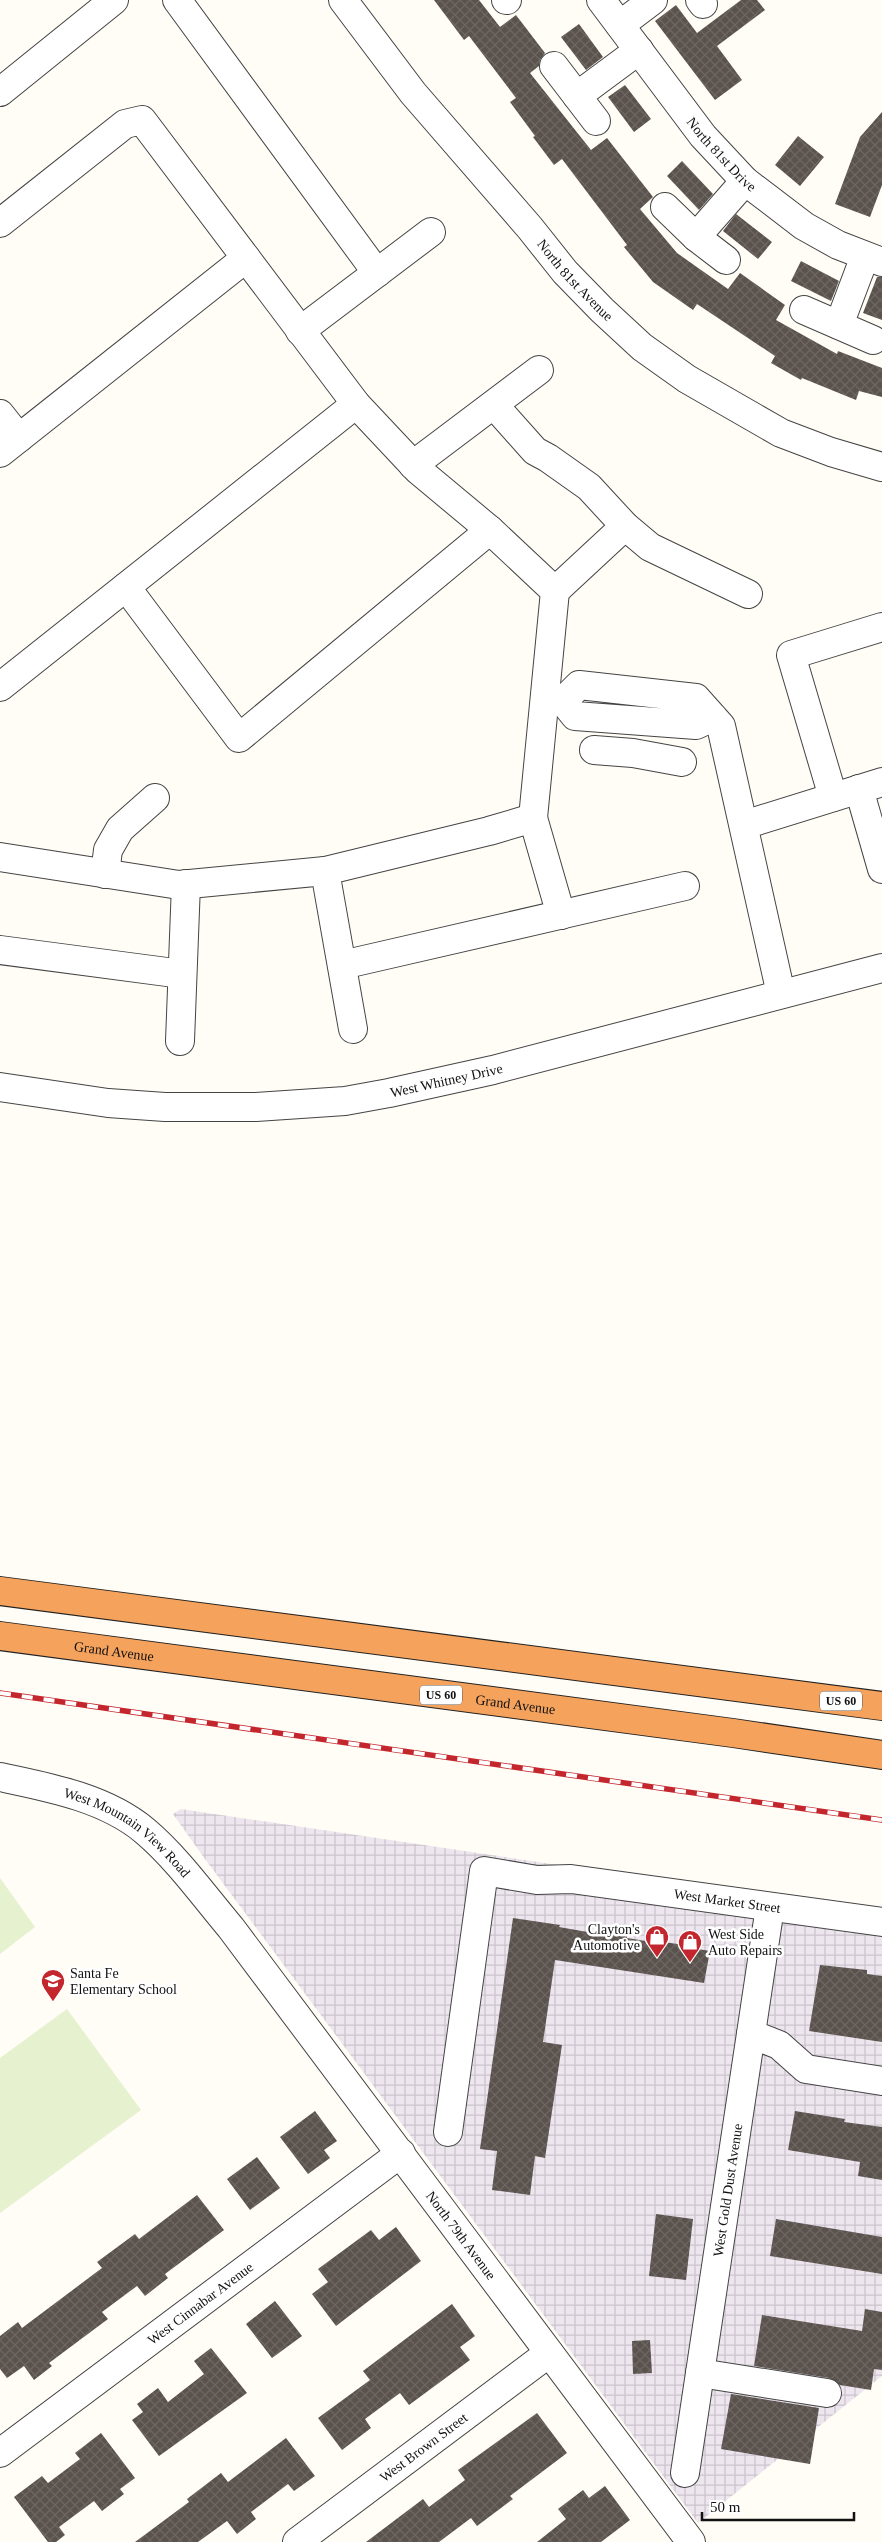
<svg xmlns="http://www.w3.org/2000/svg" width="882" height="2542" font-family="'Times New Roman',serif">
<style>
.industrial{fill:url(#industrial-grid)}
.pitch{fill:#e6f2cf}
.building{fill:url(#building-cross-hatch)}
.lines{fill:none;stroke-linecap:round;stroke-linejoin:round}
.minor-casing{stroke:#444;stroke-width:30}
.highway-casing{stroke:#222;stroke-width:30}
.minor{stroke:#fff;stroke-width:28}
.highway{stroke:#f5a25d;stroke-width:28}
.rail-casing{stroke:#c4262e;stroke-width:5.5}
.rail{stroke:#fff;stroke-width:4;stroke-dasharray:11;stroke-linecap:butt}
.labels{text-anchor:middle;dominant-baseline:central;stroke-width:5;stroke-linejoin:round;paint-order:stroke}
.shield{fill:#fff;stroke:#585858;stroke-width:1}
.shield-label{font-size:12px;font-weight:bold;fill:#111}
.street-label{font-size:14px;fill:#111;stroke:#fff}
.poi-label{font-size:14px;fill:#111;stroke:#fff;text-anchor:start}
</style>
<defs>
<pattern id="industrial-grid" width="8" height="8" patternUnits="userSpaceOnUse" patternTransform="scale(1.25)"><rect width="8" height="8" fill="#eee6ef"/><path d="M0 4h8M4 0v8" fill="none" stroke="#cbc4cc"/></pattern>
<pattern id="building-cross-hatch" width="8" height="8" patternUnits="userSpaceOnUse" patternTransform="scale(1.25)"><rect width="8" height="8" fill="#5a524d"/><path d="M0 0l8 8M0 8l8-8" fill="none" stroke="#6d6662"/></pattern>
</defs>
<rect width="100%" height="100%" fill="#fffdf5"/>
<path class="industrial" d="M181 1809 572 1867 882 1909V2376L698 2523 202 1855 173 1814Z"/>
<path class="pitch" d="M0 1878 35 1927 0 1954Z
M67 2009 141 2110 0 2213V2058Z"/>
<path class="building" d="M434 0H479L500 27 516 15 545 53 540 60 539 66 530 73 591 150 607 138 653 197 640 209 677 253 728 289 740 273 785 305 776 320 837 354 838 351 882 368V397L859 391 856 400 802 378 801 380 771 363 775 356 697 304 693 310 653 282 624 247 627 245 562 159 554 165 533 137 535 136 510 102 516 98 469 36 464 40Z
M741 0H757L765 10 717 46 742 80 715 100 655 21 676 5 697 33Z
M579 24 603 57 586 70 561 37Z
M625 85 651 119 634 132 608 97Z
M882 112V185L870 217 835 204 860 137Z
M798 136 824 157 800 186 775 165Z
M682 161 713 194 699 210 667 176Z
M736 214 772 242 758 259 723 231Z
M801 261 839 281 831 301 791 281Z
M877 277H882V320L863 313Z
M513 1918 560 1925 559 1927 599 1934 600 1931 627 1935V1938L664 1944V1942L691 1946V1948L710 1951 704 1983 555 1960 543 2042 562 2045 545 2158 535 2156 530 2195 492 2190 497 2151 480 2149Z
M820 1965 867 1970V1974L882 1976V2042L809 2031Z
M315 2111 337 2141 324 2150 330 2158 308 2174 280 2137Z
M795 2111 845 2119 844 2122 882 2127V2180L858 2176 860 2162 788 2150Z
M257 2157 280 2188 250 2210 227 2179Z
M197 2195 224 2230 165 2274 168 2278 145 2296 137 2286 102 2312 108 2319 49 2363 52 2366 34 2380 24 2366 7 2378 0 2369V2336L18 2322 22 2328 102 2268 97 2262 135 2234 139 2239Z
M656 2214 693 2219 686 2280 649 2276Z
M776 2219 882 2237V2274L770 2256Z
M396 2227 421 2261 336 2326 312 2294 328 2282 318 2269 371 2230 379 2240Z
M275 2301 302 2336 272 2358 246 2324Z
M452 2304 475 2336 460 2347 470 2360 409 2405 400 2393 365 2419 371 2428 342 2450 318 2418 370 2380 363 2371Z
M865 2309 882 2312V2370L874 2369 871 2390 840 2385 829 2378 754 2366 762 2315 862 2331Z
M650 2340 652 2373 633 2374 632 2341Z
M211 2348 247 2393 159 2456 132 2420 143 2412 137 2404 158 2388 168 2402 204 2374 194 2361Z
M731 2394 819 2408 810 2464 721 2449Z
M537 2413 567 2453 510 2496 513 2499 477 2526 471 2518 439 2542H366L423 2499 429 2507 465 2480 458 2470Z
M101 2433 135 2478 120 2489 124 2494 102 2511 94 2501 59 2527 65 2535 56 2542H48L14 2497 42 2476 48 2483 80 2459 75 2453Z
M286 2438 315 2476 294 2491 288 2484 251 2512 256 2519 237 2534 227 2521 198 2542H135L189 2502 187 2499 221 2473 228 2482Z
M605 2486 630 2520 601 2542H537L566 2519 558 2509 583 2490 589 2498Z"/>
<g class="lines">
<g class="minor-casing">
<g id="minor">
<path d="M177 0 377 273"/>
<path id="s1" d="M343 0 413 93 530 228 565 272 602 310 642 347 687 379 781 433 831 452 882 467"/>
<path d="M506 0H507"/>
<path id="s2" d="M601 0 703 136 745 181 804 226 838 245 882 262"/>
<path d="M700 0 703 4"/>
<path d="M620 25 653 0"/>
<path d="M554 66 596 121"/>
<path d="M0 92 114 0"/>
<path d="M577 96 639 50"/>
<path d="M665 207 696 237 726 260"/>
<path d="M0 223 125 124 142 120 356 404 418 470 490 530 555 591 533 818 489 831 325 871 179 885 0 857"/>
<path d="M696 237 745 181"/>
<path d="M804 310 873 340"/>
<path d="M839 325 865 256"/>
<path d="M300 331 431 232"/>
<path d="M494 405 535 451 548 458 589 487 625 526 650 547 748 594"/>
<path d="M0 414 19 438"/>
<path d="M0 453 246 258"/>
<path d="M413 465 539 370"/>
<path d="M126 587 239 738 490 530"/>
<path d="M555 591 625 526"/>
<path d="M0 687 356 404"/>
<path d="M713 717 696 725 575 716 563 701 579 685 696 698 721 726 781 994"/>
<path d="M594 750 633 753 682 762"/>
<path d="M859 789 882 869"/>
<path d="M833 797 791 655 882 627"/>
<path d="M533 818 561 915"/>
<path d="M744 825 882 782"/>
<path d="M325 871 353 1029"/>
<path d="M105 874 108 850 120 829 155 798"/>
<path d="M0 950 182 974"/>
<path d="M342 965 685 886"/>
<path d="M180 1041 186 884"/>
<path id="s3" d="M0 1087 108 1103 165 1107H256L345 1101 389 1093 493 1070 882 968"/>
<path id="s4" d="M0 1777C48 1787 106 1798 145 1831 177 1858 204 1896 231 1928L691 2542"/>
<path d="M751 2034 779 2045 806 2069 882 2081"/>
<path id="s5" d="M448 2132 484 1871 537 1880 571 1879 882 1922"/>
<path d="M700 2373 827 2393"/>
<path id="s6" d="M0 2453 401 2153"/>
<path id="s7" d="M685 2473 770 1907"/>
<path id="s8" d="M297 2542 549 2353"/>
</g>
</g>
<g class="highway-casing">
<g id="highway">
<path d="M0 1591 882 1706"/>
<path id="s9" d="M0 1636 733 1733 882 1755"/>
</g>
</g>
<use href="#minor" class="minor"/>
<use href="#highway" class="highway"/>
<g class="rail-casing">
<path id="rail" d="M0 1693 882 1820"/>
</g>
<use href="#rail" class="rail"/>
</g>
<defs>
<g id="shop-pin" transform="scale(1.25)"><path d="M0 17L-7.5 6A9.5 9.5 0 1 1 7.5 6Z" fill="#c4262e" stroke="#fff"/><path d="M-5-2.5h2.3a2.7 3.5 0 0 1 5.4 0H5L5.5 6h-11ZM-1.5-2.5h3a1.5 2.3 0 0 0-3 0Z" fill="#fff"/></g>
<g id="school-pin" transform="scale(1.25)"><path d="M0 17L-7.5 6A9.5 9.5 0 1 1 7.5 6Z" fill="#c4262e" stroke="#fff"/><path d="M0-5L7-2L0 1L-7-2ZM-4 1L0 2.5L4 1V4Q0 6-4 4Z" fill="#fff"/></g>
</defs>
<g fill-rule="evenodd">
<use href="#shop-pin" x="657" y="1937"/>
<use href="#shop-pin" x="690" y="1942"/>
<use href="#school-pin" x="53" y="1981"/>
</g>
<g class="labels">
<g class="shield">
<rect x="420" y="1685.5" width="42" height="19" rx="4"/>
<rect x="820" y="1691.5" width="42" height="19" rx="4"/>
</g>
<g class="shield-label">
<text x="441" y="1695">US 60</text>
<text x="841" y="1701">US 60</text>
</g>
<g class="street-label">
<text stroke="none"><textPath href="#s2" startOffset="196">North 81st Drive</textPath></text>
<text stroke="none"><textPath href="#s1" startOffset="364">North 81st Avenue</textPath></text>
<text stroke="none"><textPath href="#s3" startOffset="450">West Whitney Drive</textPath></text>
<text stroke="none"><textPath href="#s9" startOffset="115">Grand Avenue</textPath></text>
<text stroke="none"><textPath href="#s9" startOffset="520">Grand Avenue</textPath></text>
<text stroke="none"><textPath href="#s4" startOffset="142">West Mountain View Road</textPath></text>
<text stroke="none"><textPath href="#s5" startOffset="509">West Market Street</textPath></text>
<text stroke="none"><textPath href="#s7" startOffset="286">West Gold Dust Avenue</textPath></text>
<text stroke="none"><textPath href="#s4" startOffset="670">North 79th Avenue</textPath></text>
<text stroke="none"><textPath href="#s6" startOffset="250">West Cinnabar Avenue</textPath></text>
<text stroke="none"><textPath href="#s8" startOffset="158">West Brown Street</textPath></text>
</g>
<g class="poi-label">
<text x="640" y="1929" text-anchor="end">Clayton's<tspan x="640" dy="16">Automotive</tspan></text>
<text x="708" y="1934">West Side<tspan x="708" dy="16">Auto Repairs</tspan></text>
<text x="70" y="1973">Santa Fe<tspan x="70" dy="16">Elementary School</tspan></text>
</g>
</g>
<path d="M702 2512v8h152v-8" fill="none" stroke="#111111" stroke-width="2.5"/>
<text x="710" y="2512" font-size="15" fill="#111111" stroke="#ffffff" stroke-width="4" paint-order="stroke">50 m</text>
</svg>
